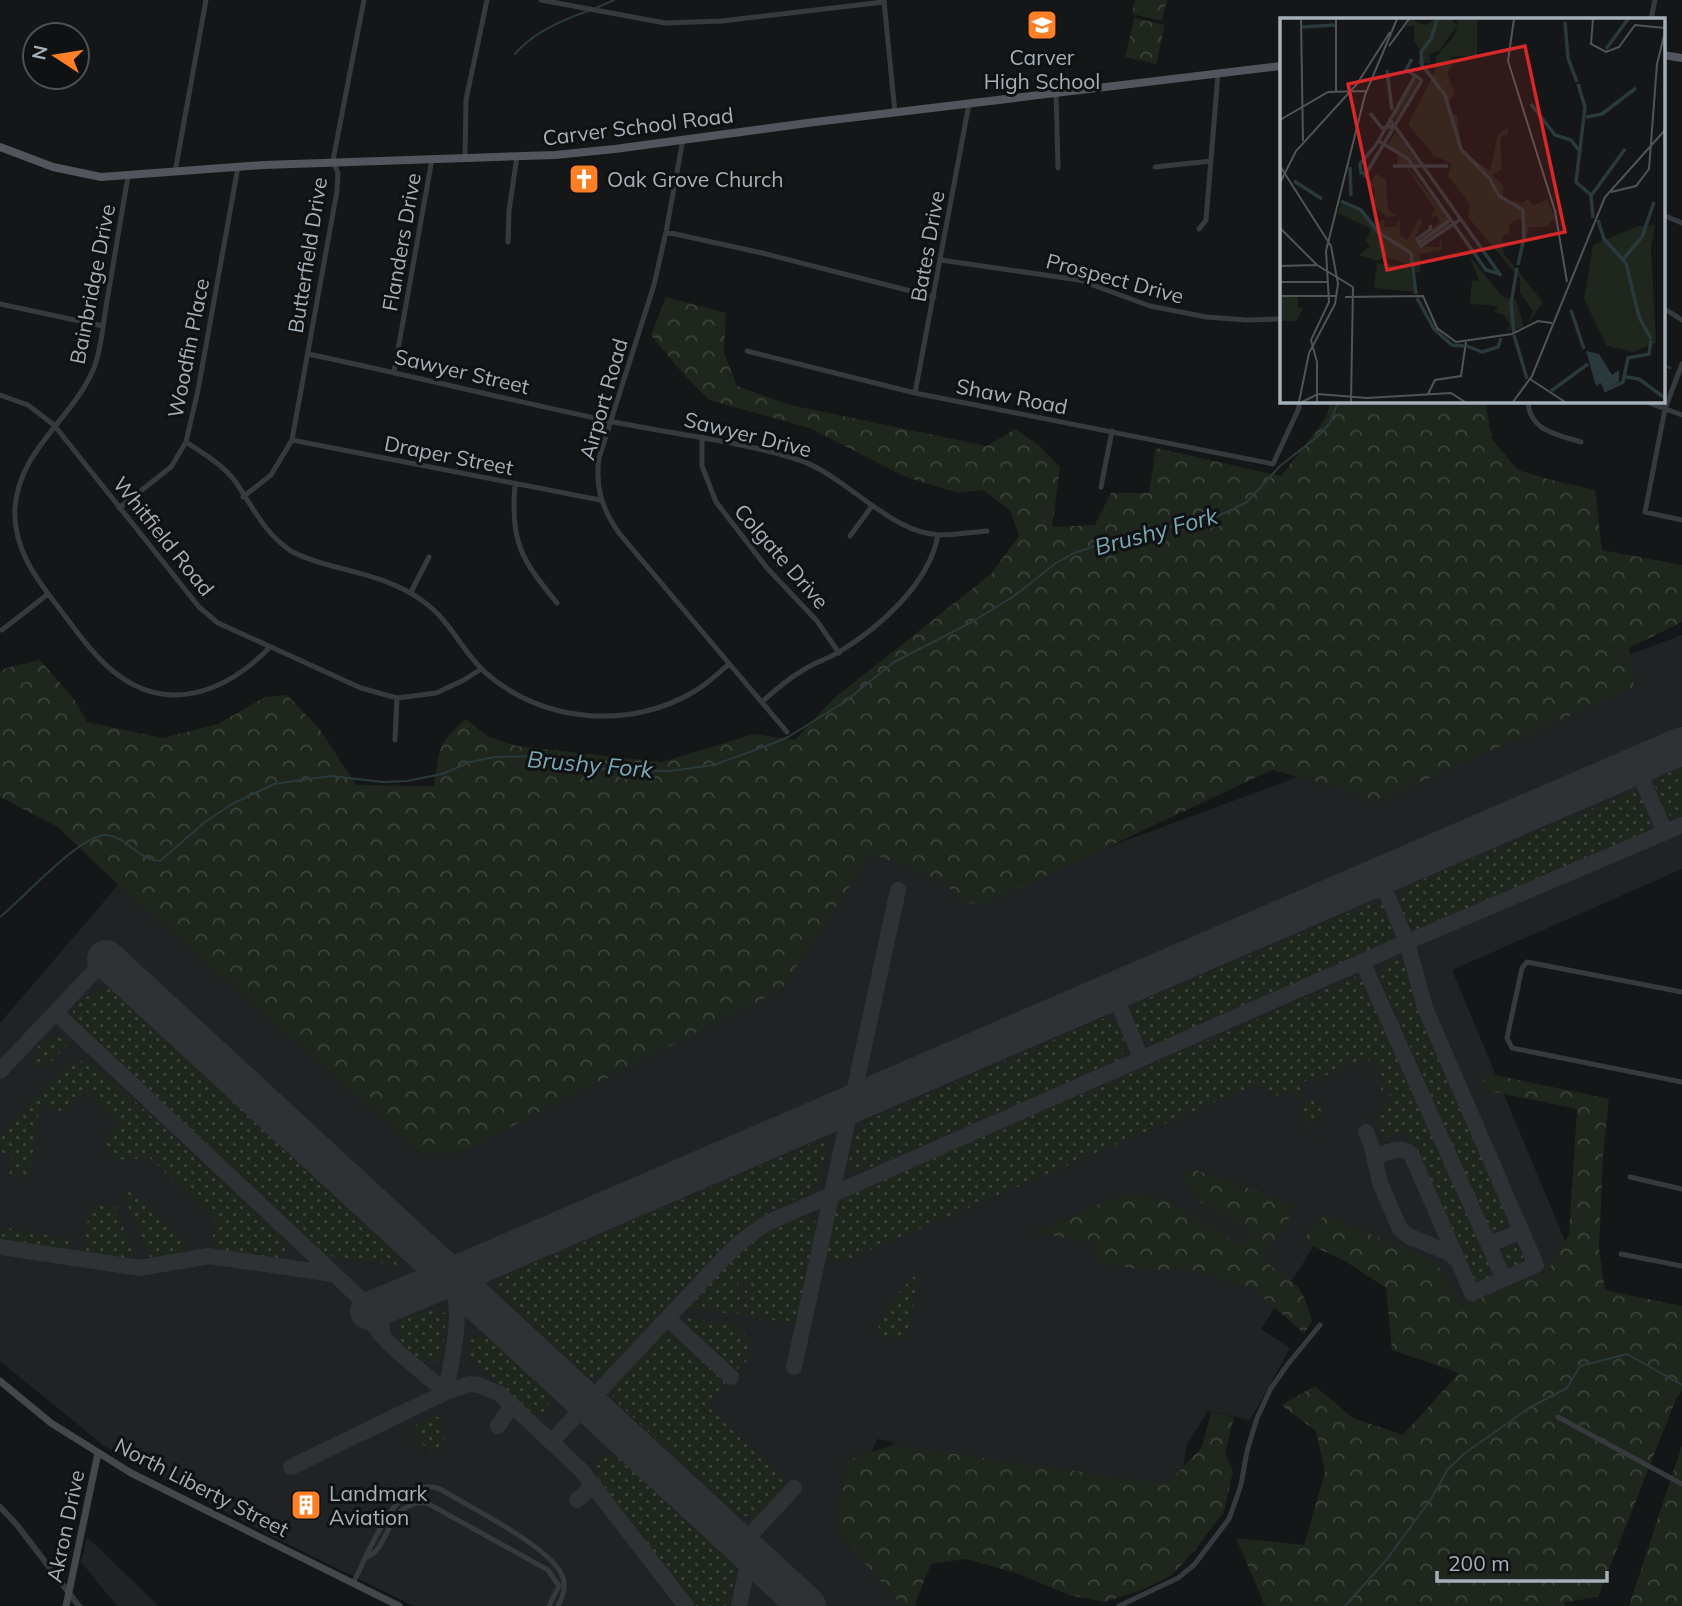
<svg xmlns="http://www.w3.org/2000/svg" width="1682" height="1606" font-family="Mulish,sans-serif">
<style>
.built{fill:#212224}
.grass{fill:url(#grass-dots)}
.forest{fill:url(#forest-crowns)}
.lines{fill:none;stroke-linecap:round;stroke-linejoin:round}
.stream{stroke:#2a393c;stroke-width:2}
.taxiway{stroke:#2f3234;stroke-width:16}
.runway{stroke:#2f3234;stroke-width:38}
.minor{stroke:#36393d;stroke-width:5}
.tertiary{stroke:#36393d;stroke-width:6}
.secondary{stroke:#44484d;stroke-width:7}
.primary{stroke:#52565c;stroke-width:8}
.labels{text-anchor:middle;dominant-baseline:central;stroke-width:6;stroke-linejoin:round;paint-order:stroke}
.poi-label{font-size:21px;fill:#a6b0b8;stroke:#101112;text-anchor:start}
.street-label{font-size:21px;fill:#a6b0b8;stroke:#101112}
.water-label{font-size:23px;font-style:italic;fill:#7aa9b6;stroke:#101112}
.inset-river{fill:none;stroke:#2a393c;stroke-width:3.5}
.inset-road{fill:none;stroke:#4f5457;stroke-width:2}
.view{fill:#d62828;fill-opacity:0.15;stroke:#d62828;stroke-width:3.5}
.inset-edge{fill:none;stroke:#a6b0b8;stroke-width:3.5}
</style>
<defs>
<pattern id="grass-dots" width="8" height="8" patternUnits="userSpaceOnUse" patternTransform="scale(1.75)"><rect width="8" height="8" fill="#1e261d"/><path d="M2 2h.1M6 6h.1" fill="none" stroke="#3c433c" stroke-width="1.8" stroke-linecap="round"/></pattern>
<pattern id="forest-crowns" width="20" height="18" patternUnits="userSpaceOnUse" patternTransform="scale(1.75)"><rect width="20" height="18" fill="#1e261d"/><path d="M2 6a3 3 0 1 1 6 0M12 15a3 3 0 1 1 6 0" fill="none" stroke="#3c433c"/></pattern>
</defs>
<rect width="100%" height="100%" fill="#151617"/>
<path class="built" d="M1682 635V869L1452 970 1578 1272 1450 1309 1317 1241 1261 1329 1290 1348 1250 1420 1208 1411 1187 1444 1181 1477 1167 1484H1146L893 1445V1442L877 1439 842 1523 917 1606H414L271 1536 104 1446 0 1361V1023L118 885 419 1152 798 895 898 819 1005 885Z
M87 1537 159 1606H117L81 1562Z"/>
<path class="grass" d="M1682 767V818L1674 819 1663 810 1655 786 1664 775Z
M1633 792 1642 798 1651 824 1648 830 1642 835 1423 929 1415 928C1400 917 1391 900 1407 886Z
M1375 902 1383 905 1392 923 1394 936 1387 944 1161 1043C1138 1049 1124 1017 1137 1003Z
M1396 960 1402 961 1409 968 1425 1027 1507 1216 1506 1224 1498 1231 1489 1229 1485 1222 1382 980C1379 967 1384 962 1396 960Z
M1357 976 1365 977 1373 988 1491 1259C1494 1268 1495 1275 1487 1282L1475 1281 1463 1265 1405 1129 1383 1140 1377 1124 1381 1122 1380 1118 1375 1121 1374 1118 1383 1113 1380 1104H1389L1394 1113 1397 1112 1374 1059 1371 1061 1384 1091 1383 1098 1378 1100V1098L1383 1096 1369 1060 1366 1058 1311 1082 1310 1079 1299 1084 1303 1099 1298 1101 1294 1091 1288 1094 1286 1092 1273 1097 1264 1087 1252 1086 861 1254C847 1259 835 1266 822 1255L832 1208 841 1198Z
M105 988 113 991 387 1244 399 1255 396 1265 322 1255 80 1030 72 1018 74 1007 88 996Z
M1109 1018C1123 1025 1130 1048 1119 1060L860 1172 854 1173 850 1170C848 1153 855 1129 869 1120L1102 1019Z
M56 1037 65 1038 70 1042 48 1065 37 1068C28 1051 41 1041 56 1037Z
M81 1061 98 1068 281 1234 287 1248 281 1257 270 1260 223 1254C209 1245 213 1233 215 1219L150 1158 111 1160 104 1141 118 1122 84 1090 64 1112 40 1105 29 1177 27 1178 9 1175 12 1155 0 1153V1138C16 1120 60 1064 81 1061Z
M1315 1098 1324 1116 1309 1123 1315 1143 1299 1104Z
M818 1141 827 1145 819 1182 812 1192 774 1209 727 1242 602 1376 592 1378 587 1376 497 1292V1286L503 1277Z
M130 1191 183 1240 185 1244 181 1254 154 1259 149 1256 123 1193Z
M90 1204 115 1207 134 1254 133 1262 83 1253Z
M804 1215 815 1221 817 1233 797 1322 793 1323 741 1316 746 1283 744 1280H740L737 1288 740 1297 738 1315 690 1308 691 1304C723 1271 757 1227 804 1215Z
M1 1227 71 1239 69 1253 0 1242Z
M1501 1257a11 11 0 1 1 22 0a11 11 0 1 1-22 0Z
M919 1273 906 1340 878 1336C875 1318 905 1283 919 1273Z
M428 1310 446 1313 443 1351 439 1360 430 1363C414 1358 390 1339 401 1321Z
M686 1318 735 1325 750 1339 748 1344 750 1357 736 1371H731L686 1329 684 1323Z
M669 1332C684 1334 713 1367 725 1378V1383L706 1405 784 1478C787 1496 766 1516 748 1517L732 1511 613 1398 614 1386 663 1335Z
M479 1336 489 1338 549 1394C552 1408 542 1418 528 1411L469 1356V1341Z
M435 1416 440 1418 446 1435 434 1454 422 1444 418 1452 413 1443 421 1439 417 1432 413 1434 411 1428Z
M612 1456 617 1457 736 1566 729 1606H693L594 1473 598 1460 603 1457Z"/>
<path class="forest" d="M1135 0H1167L1162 21 1132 14Z
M1134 18 1165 25 1156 64 1125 57Z
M666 297 726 313 724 353 737 386 790 405 987 446 1015 429 1040 446 1060 467 1052 527 1095 525 1111 493H1149L1156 448 1281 476 1326 418 1331 401H1485L1492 439 1518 470 1555 481 1595 490 1602 550 1682 565V622L1629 648 1634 687 1371 804 1361 794 1272 770 986 904 961 903 947 885 905 866 871 854 781 990 457 1154 419 1152 118 885 58 827 0 797V672L6 668 40 660 74 699 87 722 163 738 218 724 265 697 287 695 319 728 356 785 434 786C439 750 437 744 466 719L487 736 517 746 662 762 754 734 795 740 833 699 991 574 1019 536 1010 510 983 490 958 493 906 477 809 428 709 400 677 367 651 335Z
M1486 1073 1609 1099 1603 1156 1599 1248 1605 1290 1682 1306V1390L1676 1399 1598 1597 1565 1602 1564 1606H1265L1236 1538 1304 1545 1325 1472 1316 1431 1281 1405 1315 1386 1353 1418 1403 1435 1459 1373 1392 1350 1386 1288 1345 1261 1302 1241 1324 1215 1436 1262 1461 1306 1548 1271 1569 1234 1577 1109 1481 1089Z
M1193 1169 1296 1205 1282 1231 1260 1258C1291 1282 1302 1280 1312 1321L1304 1334 1253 1288 1184 1268 1148 1271 1097 1262 1094 1242 1034 1233 1122 1194 1151 1196 1171 1202 1240 1245 1254 1232 1200 1202 1183 1178Z
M1211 1412 1234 1417 1225 1453 1233 1471 1224 1512 1195 1550 1172 1575 1144 1589 1105 1602 1069 1595 1016 1573 965 1559 931 1564 914 1606H903L835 1530 847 1460 893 1445 1167 1484 1202 1447Z
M1682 1445V1606H1629Z"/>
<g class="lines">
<path class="stream" d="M596 8 614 0
M515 54C532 33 562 20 588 11
M1663 365 1670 368
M0 917C23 899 81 833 107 835 127 837 138 860 160 861L205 822 232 804 274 784 288 782 331 776 383 782 407 781 442 774 470 762 495 757 538 756 611 770 670 771 714 765 774 743 788 737 846 701 894 662 972 622 1014 596 1056 563 1074 553 1125 536 1216 517 1247 502 1280 466 1318 436 1329 424 1339 401
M1345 1606 1387 1559 1431 1499 1448 1469 1465 1453 1529 1408 1567 1388 1580 1366 1627 1354 1682 1385"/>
<path class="taxiway" d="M1636 766 1665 832
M1362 961 1504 1279
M1113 991 1141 1058
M56 1013 364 1302C368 1311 371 1320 376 1328 388 1347 428 1376 446 1392L469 1384 479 1385 500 1394 581 1470 686 1606
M0 1071 106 959
M1366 1132 1372 1147 1380 1183 1400 1229 1408 1236 1450 1253 1456 1259
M1375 1157C1387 1153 1400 1145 1411 1154L1472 1293 1536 1265 1425 1008 1407 942 1379 876
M1489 1244 1521 1232
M0 1247 140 1268 209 1256 333 1274
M460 1307C463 1284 477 1272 494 1258
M668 1319 731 1377
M383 1336 381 1321 395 1300
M794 1367 898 890
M498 1426 512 1405
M551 1442 723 1259 738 1244 765 1224 1407 942 1682 825
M291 1467 446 1392C452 1354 464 1315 451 1277
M577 1500 594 1485
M741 1545 794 1488
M806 1605 807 1606
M739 1606 750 1553"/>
<path class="runway" d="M106 959 807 1606
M369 1311 451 1277 1682 746"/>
<path class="minor" d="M541 0 665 23 722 21 884 2
M884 1 895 113
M1651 19 1655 0
M1056 93 1058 168
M683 139 666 232 654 285 599 458C595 487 602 509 619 533L787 732
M465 158 466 100 487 0
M1155 167 1211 161
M175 172 206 0
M128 176C121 217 114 259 107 301 103 323 102 347 94 368 73 419 18 450 15 509 13 551 39 582 62 612 78 633 94 656 114 672 168 715 226 692 269 648
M1663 215 1682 223
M1199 229 1206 220 1218 74
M666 232 762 253 934 297
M508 242 509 211 517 156
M941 260 1079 280 1150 306 1206 317 1247 320 1281 319
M0 304 103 326
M1663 308 1682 320
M747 351 915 393 1273 464 1299 408V401
M308 354C409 375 508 400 609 421 671 434 735 440 796 459 846 474 888 533 940 535 955 535 972 532 987 531
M1682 364 1665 409 1645 512 1682 520
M394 372 432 159
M915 393 969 104
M0 395 28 405 54 425 199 607 218 623 361 688 397 698 436 693 464 680 481 669
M1528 401C1529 431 1558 435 1581 442
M1644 401 1682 415
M702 437V466L716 502 767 568 817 621 839 653
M292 440 600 500
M186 442C203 453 223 465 235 481 253 507 264 533 291 551 305 559 321 563 336 567 367 575 398 582 424 602 451 621 462 652 487 674 543 723 631 730 695 691 707 684 717 674 728 665
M515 484C510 542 521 559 557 603
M1101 487 1112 431
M243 497 271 475 292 440 337 191 338 173 333 162 334 155 364 0
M119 508 171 467 186 442 198 390 238 167
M850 536 872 506
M411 592 429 557
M2 630 48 594
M762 702C775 690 789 678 805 669 815 662 828 659 839 652 880 627 929 584 938 535
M395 740 397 698
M1682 992 1527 962 1522 968 1507 1038 1512 1048 1682 1082
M1630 1177 1682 1189
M1621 1254 1682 1266
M1558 1417 1682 1484
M367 1557C390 1549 386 1500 427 1503L548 1570 559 1586 549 1606
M353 1583C369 1555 395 1472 440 1489 468 1506 550 1547 562 1575 567 1587 563 1596 558 1606
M1119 1606 1178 1578 1194 1565 1229 1519 1241 1485 1247 1451 1257 1418 1271 1388 1288 1364 1320 1325"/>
<path class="tertiary" d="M0 1507 17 1525 79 1606"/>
<path class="secondary" d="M0 1381 51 1423 131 1473 399 1606
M66 1606 98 1453"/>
<path class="primary" d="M1663 55 1682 58
M0 147 53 167 101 177 264 165 555 155 615 149 815 122 1281 66"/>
</g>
<defs>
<g id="school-square" transform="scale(1.575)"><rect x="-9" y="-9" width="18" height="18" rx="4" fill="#ff7f26" stroke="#101112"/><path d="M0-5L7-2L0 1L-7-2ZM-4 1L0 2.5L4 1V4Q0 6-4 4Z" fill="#fff"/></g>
<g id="church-square" transform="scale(1.575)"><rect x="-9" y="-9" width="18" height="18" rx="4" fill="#ff7f26" stroke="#101112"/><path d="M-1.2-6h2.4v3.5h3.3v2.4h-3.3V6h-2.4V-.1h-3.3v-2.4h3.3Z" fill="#fff"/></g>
<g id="building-square" transform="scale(1.575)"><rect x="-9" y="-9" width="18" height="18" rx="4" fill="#ff7f26" stroke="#101112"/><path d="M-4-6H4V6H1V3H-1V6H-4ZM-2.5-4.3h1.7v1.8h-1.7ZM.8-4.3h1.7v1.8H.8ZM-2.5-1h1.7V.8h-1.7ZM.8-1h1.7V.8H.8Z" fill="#fff"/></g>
</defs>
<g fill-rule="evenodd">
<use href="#school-square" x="1042" y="25"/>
<use href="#church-square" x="584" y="179"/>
<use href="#building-square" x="306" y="1505"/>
</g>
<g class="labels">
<g class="poi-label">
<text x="1042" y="57" text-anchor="middle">Carver<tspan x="1042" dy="24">High School</tspan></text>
<text x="607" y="179">Oak Grove Church</text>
<text x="329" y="1493">Landmark<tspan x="329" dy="24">Aviation</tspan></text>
</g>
<g class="street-label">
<text transform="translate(638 126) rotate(-7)">Carver School Road</text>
<text transform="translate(401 242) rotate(-80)">Flanders Drive</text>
<text transform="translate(927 246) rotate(-80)">Bates Drive</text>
<text transform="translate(307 255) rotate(-81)">Butterfield Drive</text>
<text transform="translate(1115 278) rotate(15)">Prospect Drive</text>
<text transform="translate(92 284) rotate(-79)">Bainbridge Drive</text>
<text transform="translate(188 348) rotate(-79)">Woodfin Place</text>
<text transform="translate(462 371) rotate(13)">Sawyer Street</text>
<text transform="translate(1012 396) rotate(11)">Shaw Road</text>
<text transform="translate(603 399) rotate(-74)">Airport Road</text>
<text transform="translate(748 434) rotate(14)">Sawyer Drive</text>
<text transform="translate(449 455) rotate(11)">Draper Street</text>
<text transform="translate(164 536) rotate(51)">Whitfield Road</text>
<text transform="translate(782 556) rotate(49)">Colgate Drive</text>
<text transform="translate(202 1487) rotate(27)">North Liberty Street</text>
<text transform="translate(65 1526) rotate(-78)">Akron Drive</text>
</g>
<g class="water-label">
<text transform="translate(1156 531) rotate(-15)">Brushy Fork</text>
<text transform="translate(590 764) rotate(5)">Brushy Fork</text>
</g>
</g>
<g transform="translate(1280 18)">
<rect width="385" height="385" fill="#151617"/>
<path d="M136 60 138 64 115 102 114 93ZM116 114 138 145V147L107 127ZM117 135 129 145 127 148 169 201 162 208 172 205 146 223 154 214 138 221 160 204 156 197 150 201 155 192 126 148 118 147ZM375 207 371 230 376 325 353 334 327 328 304 281 313 227 358 208Z" fill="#1e261d"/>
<path d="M130 1 146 7 155 1H172L177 8 159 33 149 36 151 45 137 46 142 34 134 23V8H126ZM178 2H197V37L171 39 173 48 167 55 175 76 167 86 169 94 177 97 182 133 210 153 218 116 228 109V116L220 119 222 151 212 157 223 167V181L242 185 247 181 254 187 267 181 275 200 266 209H249L246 221 244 202H235L229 207V216L222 218 224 236 263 284 247 307 253 293 240 275V261L188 199 190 187 168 158 171 145 154 138 128 106 155 54 156 39 175 16ZM96 156 106 161 108 192 117 198 107 199 94 188 95 171 88 167ZM61 185 84 193 96 206 104 201 105 209H114L120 203V217L127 222 139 201 142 203 135 221 141 229H159L161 218 162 232 140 236V255L134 254V248L105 239 98 243 79 237 90 228 85 223 91 211 58 195ZM189 237 222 278 236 282 244 309 218 315 227 313 230 306 224 297 214 294 218 288 190 286 192 262 199 263ZM97 245 130 249 135 274 94 270ZM0 277H18V289L23 290 16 303H0Z" fill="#1e261d"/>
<path d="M306 333 319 336 332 357 339 352V363L324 373 321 365 316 368Z" fill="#2a393c"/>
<path class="inset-river" d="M157 2 151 21 141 34 142 47 165 77 181 131 209 160 219 178 243 192 244 222M285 4 288 40 297 64M22 9 55 7M326 31 348 1M132 41 126 52 142 62M107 52 112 92M298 66 305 89 296 164 311 177M251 86 275 117 291 122 301 135M90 95 102 110 114 108M306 99 322 96 356 70M109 100 221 258M99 123 128 141 206 252 220 256M113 148H168M70 149 71 178M87 155H81L80 146 96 127 135 58M84 159 142 62M14 163 42 181M61 183 81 192 98 214 131 235 136 276M313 200 311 178 345 131M318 202 324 221 346 245 359 299 371 321M150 207 151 211 137 221 141 228 181 201M140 224 169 203M344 240 362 219 374 184M238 247 243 224M137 280 154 311 172 327 184 328M291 292 304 331M234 314 231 286 237 250M234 317 247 361M187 328 202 334 218 329 221 320M346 359 359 361 385 380M271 373 308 346M324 373 343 364 348 340 369 336 371 322"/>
<path class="inset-road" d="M21 1 23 123M56 1V73M234 1 228 43 275 193 287 264M313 1 311 26 326 34 339 29 355 7 385 10M109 28 129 1M0 102 48 74 87 73M0 148 51 228 58 266 55 286 29 335 19 384M0 165 16 133 77 66 110 14M331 174 356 168 369 151 377 46 385 14M0 210 37 247 73 269M0 248 37 247M0 264H47M0 278H57M65 279 143 278 157 310 176 324 232 316 258 303 272 305M250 361 285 384M148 376 155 362 181 358 186 324M22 384 38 376 87 380 171 375 185 384M37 384V344L31 322 49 284 46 233 85 77 117 1M71 384 73 269M233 384 252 358 325 179 385 112"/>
<path class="view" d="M245 28 285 214 107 252 68 66Z"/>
<rect width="385" height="385" class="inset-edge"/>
</g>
<g transform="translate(56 56) rotate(282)"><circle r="33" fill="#101112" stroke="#4c5154" stroke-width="2"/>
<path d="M0-5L12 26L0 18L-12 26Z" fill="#ff7f26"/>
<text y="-10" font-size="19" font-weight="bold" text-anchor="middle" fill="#a6b0b8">N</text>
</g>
<path d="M1437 1571v10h170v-10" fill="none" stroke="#a6b0b8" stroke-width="3.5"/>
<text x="1448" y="1571" font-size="21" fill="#a6b0b8" stroke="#101112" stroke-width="5" paint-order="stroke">200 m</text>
</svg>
